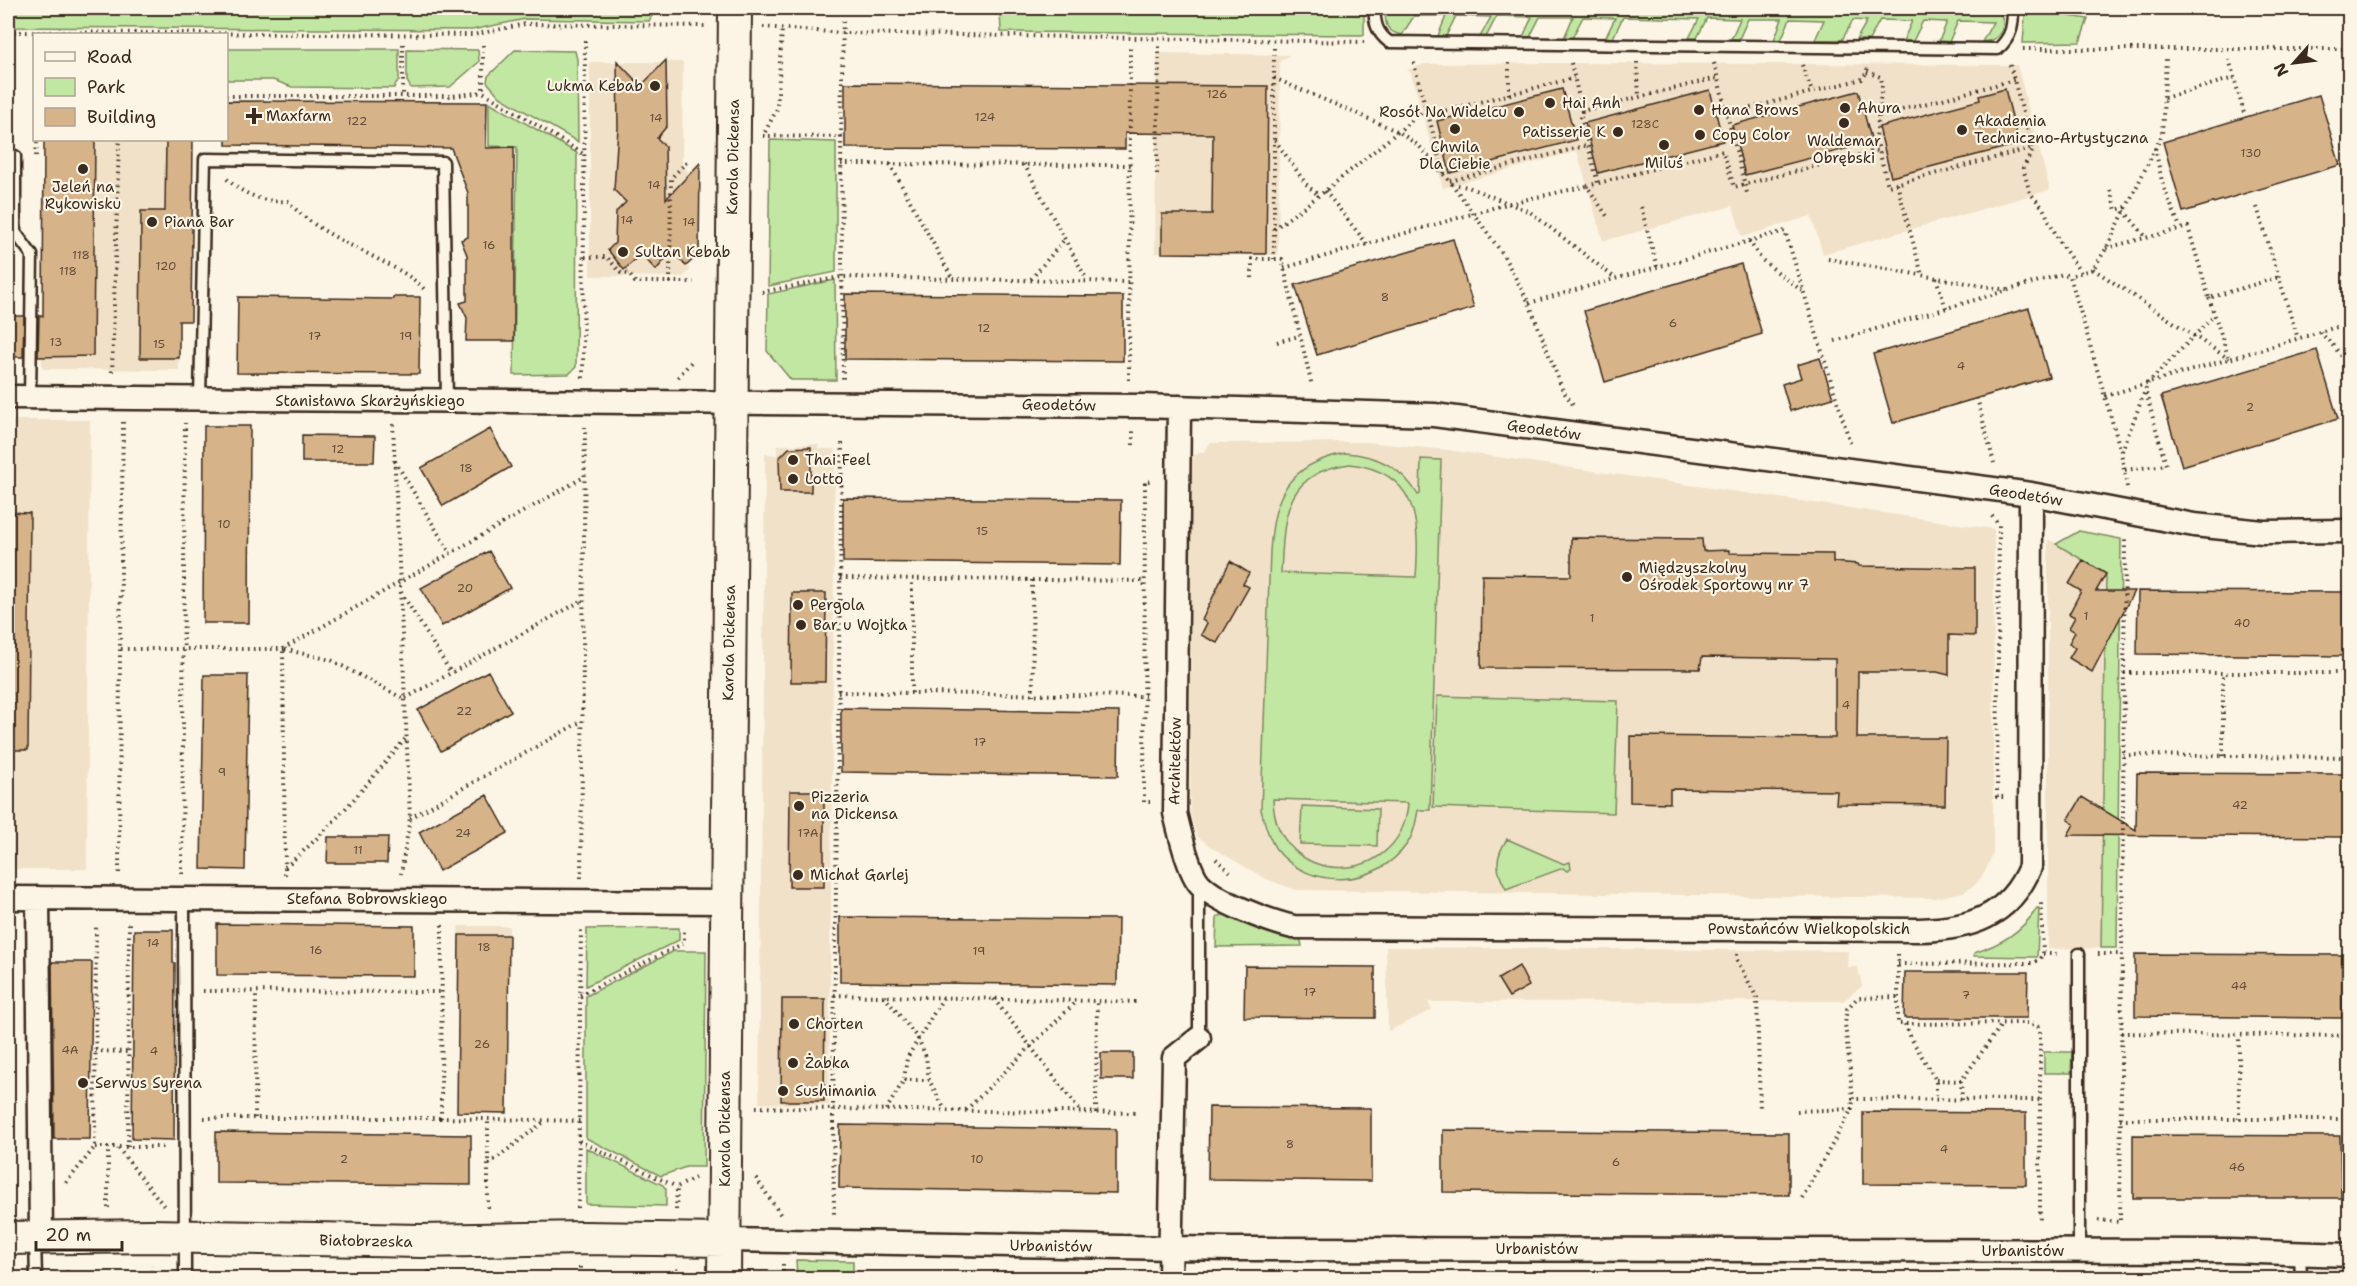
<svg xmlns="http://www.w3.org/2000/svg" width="2357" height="1286" font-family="'Shantell Sans',sans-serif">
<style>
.built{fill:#f1e1c9}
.green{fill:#c1e7a2;stroke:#7e8860;stroke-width:1.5;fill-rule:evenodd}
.building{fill:#d7b389;stroke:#3b2a1e;stroke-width:1.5}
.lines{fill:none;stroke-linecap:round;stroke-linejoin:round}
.lane-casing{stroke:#3b2a1e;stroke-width:15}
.street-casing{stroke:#3b2a1e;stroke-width:27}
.secondary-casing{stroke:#3b2a1e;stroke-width:36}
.path{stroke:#3b2a1e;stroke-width:4;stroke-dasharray:1.5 4.5;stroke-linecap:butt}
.lane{stroke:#fcf5e5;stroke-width:10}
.street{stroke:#fcf5e5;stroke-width:22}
.secondary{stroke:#fcf5e5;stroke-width:32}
.poi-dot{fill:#3b2a1e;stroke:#fcf5e5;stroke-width:2}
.labels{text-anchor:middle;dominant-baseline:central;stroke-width:4.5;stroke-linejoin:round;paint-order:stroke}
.number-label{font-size:12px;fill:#624c39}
.poi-label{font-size:15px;fill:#3b2a1e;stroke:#fcf5e5;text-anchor:start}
.street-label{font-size:15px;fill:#3b2a1e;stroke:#fcf5e5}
</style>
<rect width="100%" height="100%" fill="#fcf5e5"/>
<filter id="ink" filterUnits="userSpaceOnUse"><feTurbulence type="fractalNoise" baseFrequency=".0167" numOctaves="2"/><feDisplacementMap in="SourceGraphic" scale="12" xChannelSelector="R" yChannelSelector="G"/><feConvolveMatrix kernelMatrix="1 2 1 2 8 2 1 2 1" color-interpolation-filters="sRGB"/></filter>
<g filter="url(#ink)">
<path class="built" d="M1157 53 1290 55 1280 61 1278 255 1155 253Z
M590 62H683L682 165 699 184V254L687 266 690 270 683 277 590 276Z
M1562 63 2017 65 2050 190 1823 254 1811 216 1742 237 1733 206 1603 241 1577 151 1443 188 1411 73 1407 70 1424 64Z
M44 140H193L191 321H140V329L179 330V370L44 369 42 367Z
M8 420H90L87 869H8Z
M1365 442 1448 450 1994 529 1993 853 1985 872 1976 884 1964 892 1935 898 1296 890 1266 879 1211 847 1197 836 1190 813 1191 456 1205 451 1210 443Z
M818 444 819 449H835L829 1105 759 1103 765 454 777 455V445Z
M2048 539 2106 574 2101 948 2048 949Z
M458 926H509L508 960 459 959Z
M1386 947 1848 951 1847 967H1858L1862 986 1843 1001 1428 1002 1432 1010 1388 1031Z"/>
<path class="green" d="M8 8 656 9 649 21 525 19 472 30 8 27Z
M1016 8H1362L1364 10V35L1001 32 1000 10Z
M1385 8 1998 9C2008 25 2002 41 1982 42L1993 22 1958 21 1949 42 1939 41 1947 22 1923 21 1913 41H1903L1912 21 1880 20 1869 40H1856L1867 21 1853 20 1842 40H1815L1824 20 1790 19 1781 40H1774L1782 19H1748L1739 39H1731L1740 19 1707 18 1697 38H1689L1699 19 1623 17 1613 38 1606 37 1615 18 1583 17 1572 38H1564L1573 17H1540L1530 37H1523L1532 17 1497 16 1486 37H1480L1491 17 1456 16 1446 36H1438L1446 16H1414L1402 35C1385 32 1385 23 1385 8Z
M2033 10 2088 19 2080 42 2023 43 2025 16Z
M227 49H399V81L396 83 394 88 292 87 273 80H227Z
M407 49 478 50 479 62 450 87 411 88 407 81Z
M515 50 575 51 577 59 578 142 500 97 487 82 488 76Z
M489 102 577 153 576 367 569 374 514 375 517 147 489 146Z
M770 140 836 142V272L768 286Z
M835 280 836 380H791L767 351 768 294Z
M1345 453C1377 455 1402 467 1418 495L1420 494 1421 459 1441 460 1430 810H1418C1416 821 1414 834 1407 844 1376 888 1309 891 1276 849 1268 838 1265 823 1261 810L1270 551C1274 496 1286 465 1345 453ZM1350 464C1418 472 1420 521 1416 577L1281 573C1284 518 1283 472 1350 464ZM1273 799 1407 803 1408 804C1401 890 1275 889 1273 799Z
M2079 531 2121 539 2117 948H2101L2106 574 2056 544Z
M1437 696 1618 701 1614 813 1433 807Z
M1302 806 1378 809 1377 846 1300 844Z
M1507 839 1564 864 1570 862 1571 869 1567 871 1563 868 1506 889C1495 870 1495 857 1507 839Z
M2037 908H2039L2037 957 1974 956V953C2001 944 2022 932 2037 908Z
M1227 913 1300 936 1302 946 1216 947 1217 917Z
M679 928V940L586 986 587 929Z
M674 951H706L704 1167H686L661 1176 586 1138V996Z
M2044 1052H2072L2071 1073H2044Z
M586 1148 663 1185 666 1189V1206L586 1204Z
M796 1260 853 1261V1278H797Z
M584 1273H667V1278H585Z"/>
<path class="building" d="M666 60 667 126 657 138 665 146 666 199 700 163 699 254 686 266 672 251 656 270 641 254 624 270 608 250 615 243 616 212 626 202 614 190 618 128 617 61 641 86Z
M845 83 1268 86 1266 254 1162 253V214H1212L1213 134 1125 133V149L845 148Z
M1562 89 1576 140 1450 173 1437 121Z
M2005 89 2019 144 1891 177 1879 127 1980 100 1979 96Z
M1710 90 1723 141 1598 173 1585 123Z
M1858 91 1872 142 1745 175 1732 125Z
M2319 95 2340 165 2183 212 2163 142Z
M226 101 487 102 486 148 514 147V341H466L467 318 460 303 467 301V255L461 240 468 237V193L451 148 226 145Z
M44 140H95L93 356 38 357 39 316H43Z
M166 140H193L191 321H179V358H140L141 211H165Z
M1453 239 1474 308 1317 355 1295 285Z
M1741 264 1762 334 1605 382 1584 311Z
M845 294 1123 296V361L845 359Z
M238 297 393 299V297H420L419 374 237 373Z
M2029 308 2049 377 1893 423 1873 354Z
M8 316H24L23 357H8Z
M2317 350 2338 419 2182 466 2161 396Z
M1820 358 1833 398 1790 411 1782 384 1801 378 1797 365Z
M204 426H250L249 623H203Z
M490 429 511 467 443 506 421 468Z
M302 435 375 436 374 462H302Z
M811 447V492H780L779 458 789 448Z
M843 498 1121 500 1120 565 843 562Z
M8 512 30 513 28 750H8Z
M1571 538 1702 539 1703 551 1729 550V553L1833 554V562L1858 564 1859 566 1975 568V636L1949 635V675L1937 672H1858L1857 738H1946L1945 805 1836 804 1837 791 1670 789V803L1630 802V736L1835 738V659L1702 657 1700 669 1481 668 1482 575 1571 576Z
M489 551 510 588 442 626 421 588Z
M2083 560 2106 574 2096 591H2134L2092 672 2069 658 2075 648 2069 643 2075 632 2069 628 2075 617 2069 614 2081 591 2069 584Z
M1230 561 1249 573 1243 584 1249 587 1217 643 1201 635 1207 623 1202 620Z
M2138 591 2346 592 2345 656 2137 654Z
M792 593H826L825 682H791Z
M488 671 511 711 441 751 418 710Z
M204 675H248L245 870 201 869Z
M841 708 1119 712 1118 776 841 772Z
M2137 773 2345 774 2344 837 2068 835 2074 824 2068 820 2082 797 2136 830Z
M790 791H824V887H789Z
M487 795 508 833 439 871 419 832Z
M328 837H388L387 863H327Z
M840 917 1118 919 1117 985 840 982Z
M217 924 414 926V976L217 975Z
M134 930H173V963H175L174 1140 132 1139Z
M459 935H509L507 1113 457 1112Z
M2135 954 2342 955V1018L2135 1016Z
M52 962H92L90 1139H54Z
M1245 966 1375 967V1018L1244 1017Z
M1519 966 1529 986 1509 997 1498 979Z
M1905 972H2028L2027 1018H1904Z
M782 999H825L824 1101H781Z
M1101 1053H1133V1079H1101Z
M1209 1107 1371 1108V1181L1208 1179Z
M1863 1112 2026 1113V1185L1863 1184Z
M840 1125 1116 1129V1193L839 1188Z
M1443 1130 1789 1133V1195L1443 1192Z
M216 1132 471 1135V1185L216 1183Z
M2133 1135 2340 1136 2341 1198H2133Z"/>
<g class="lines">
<g class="lane-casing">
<path id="lane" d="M1374 8C1375 23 1376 32 1389 42L1998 49C2012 36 2013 26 2013 8
M15 156V232L32 255 30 398
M200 399 205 159 443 162 447 401
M1199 885V1038
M184 899 185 1278
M2079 954V1251
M35 1239 36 1278
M2300 1253 2301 1278"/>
</g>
<g class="street-casing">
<path id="street" d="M8 397 1141 406 1434 415 2031 494 2194 525 2263 532 2350 531
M1179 407 1175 813C1179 830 1189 873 1200 884 1217 902 1268 921 1293 927L1919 930C1970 929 2009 917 2030 867L2031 494
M8 898 726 902
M38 898 41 1238
M724 1240 1232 1249 2229 1251 2350 1255
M1170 1278 1174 1058 1199 1038"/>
</g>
<g class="secondary-casing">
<path id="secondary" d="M8 1238 150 1236 421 1241 583 1238 724 1240
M724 1278 735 8"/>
</g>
<path class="path" d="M763 27 843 33 1364 42
M8 32 473 35 525 24 707 26
M403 44V96
M483 45V92L585 155
M1274 48V259
M2023 49H2350
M2229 59 2245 117
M1637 62 1639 97
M1509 63V95
M1571 63 1582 111 1717 78
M1714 63 1747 193
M1802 65 1812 92
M2010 65 2033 150 2023 168 2030 193 2043 208 2060 243 2081 273
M1867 72 1881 77 1882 84 1876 138 1879 150
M1274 78 1399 132 1419 146 1452 184 1502 253 1529 303 1563 391 1575 407
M226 96H452L483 92
M2164 98 2234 78
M1582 111 1581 117 1598 183
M1428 114 1444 174
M1727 114 1862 79 1867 72 1868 65
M1428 115 1574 78
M1879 116 2014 80
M765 132 777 109 782 29
M763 136 841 137 843 379
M841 137 843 17
M1275 140 1306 184 1319 196
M2155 148 2163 186 2180 227
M36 156 37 140
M841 164 1131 165
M890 164 952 278
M1024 164 1087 280
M1157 174 1159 46
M2347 178 2350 168
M227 179C244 195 265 203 288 201 309 226 341 240 370 255 390 266 409 273 425 290
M1450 181 1588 145
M1452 184 1468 187 1530 212 1615 278
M1897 184 1922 275
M1587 186 1723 151 1734 187 1879 150 1888 186 2032 148
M2110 190 2116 210 2126 207
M1325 191 1367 244
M1641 207 1657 267
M2257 207 2298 339
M2124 211 2146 237
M1274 229 1325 191 1426 109 1413 60
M1749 241 1762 260 1802 291
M2106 248 2188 227 2209 298 2279 277
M585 257H607L621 273 629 274 635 282H694
M1828 259 2007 290
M1284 268 1510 203 1587 186 1607 216
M2093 269 2229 359
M1252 278V259H1282L1312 386
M1936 278 1946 308
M1031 279 1064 240
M670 283 671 178 687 162
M762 292 841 277 1128 282
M2209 298 2229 359
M1529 303 1785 231 1851 446
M2320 332 2350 364
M1835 341 2063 274 2070 276
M1277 342 1299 336
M112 372 119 140
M678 377 693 360
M583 378 585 40
M1129 380 1130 45
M2105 396 2350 323
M1977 398 1994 463
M123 422 120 649H283L584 477
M393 424 410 818 401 874
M842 443 833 1109 1136 1113
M1133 445V431
M2122 451 2148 383 2214 316
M395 461 450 553
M2125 470 2166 465 2146 393
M2127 487 2121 452 2070 276 2093 269 2106 249 2162 135 2166 59
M1992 516 1999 525 1997 797H2006
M840 578 1146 581
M1032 580 1033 695
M401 592 451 673
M2124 673H2350
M838 692 1145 696
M912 693V579
M2123 755 2350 757
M2223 756V673
M1150 802H1144L1145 481H1152
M410 818 582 721
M1216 859 1230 872
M285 867C330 830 368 783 406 738
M119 873 120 649
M182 874 185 423
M285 875 283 649 331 660 404 699 583 600
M581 878 585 427
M442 925 441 1118 580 1121
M1737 954V960L1757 998 1760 1110
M1898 954V1024L2029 1023 2038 1027 2040 1033V1223
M2043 954H2060
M2098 954H2121
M1898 964 2032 963 2039 960 2043 954 2041 901
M203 991 442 992
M580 995 684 943V928
M834 995 1137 1002
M884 996 919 1040 926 1057 929 1080 945 1110
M1897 997 1857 998 1847 1009 1845 1024 1853 1099 2040 1100
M994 999 1081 1112
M1905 1024 1912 1040 1936 1080V1100
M2121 1033 2350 1036
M95 1051 128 1052
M904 1080H929
M1936 1080 1961 1081
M1962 1100 1961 1081 2002 1024
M756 1107 833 1109 834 1215
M886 1110 904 1080 907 1058 943 998
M966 1110 1076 1002
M1797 1111 1852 1109 1853 1099
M1096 1113 1097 1001
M204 1118H441
M255 1118 256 992
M2120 1119H2350
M2239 1119V1035
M579 1141 677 1187
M95 1147H166
M128 1147 129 923
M118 1148 164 1206
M489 1164 545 1121
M756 1178 782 1217
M66 1183 95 1147 96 924
M1802 1198 1852 1109
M108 1208V1147
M488 1208V1119
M578 1208 581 926
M676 1210 677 1187 695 1178
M2098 1220 2120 1222 2125 538
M783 1264V1278
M580 1267V1278
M676 1269 682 1278
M67 1278V1267
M151 1278 152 1266
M429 1278V1269"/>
<use href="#lane" class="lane"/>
<use href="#street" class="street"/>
<use href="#secondary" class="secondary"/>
</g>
</g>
<g class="poi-dot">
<circle cx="655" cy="86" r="6"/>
<circle cx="1550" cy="103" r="6"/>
<circle cx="1845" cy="108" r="6"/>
<circle cx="1699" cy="110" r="6"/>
<circle cx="1519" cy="112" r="6"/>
<path d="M251 107h6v6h6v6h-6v6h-6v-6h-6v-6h6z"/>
<circle cx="1844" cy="123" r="6"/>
<circle cx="1455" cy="129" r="6"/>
<circle cx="1962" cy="130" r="6"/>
<circle cx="1618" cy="132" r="6"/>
<circle cx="1700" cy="135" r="6"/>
<circle cx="1664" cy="145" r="6"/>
<circle cx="83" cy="169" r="6"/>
<circle cx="152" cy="222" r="6"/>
<circle cx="623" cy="252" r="6"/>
<circle cx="793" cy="460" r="6"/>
<circle cx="793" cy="479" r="6"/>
<circle cx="1627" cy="577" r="6"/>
<circle cx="798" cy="605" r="6"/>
<circle cx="801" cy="625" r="6"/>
<circle cx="799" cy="806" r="6"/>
<circle cx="798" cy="875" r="6"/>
<circle cx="794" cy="1024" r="6"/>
<circle cx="793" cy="1063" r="6"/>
<circle cx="83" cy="1083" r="6"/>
<circle cx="783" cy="1091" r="6"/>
</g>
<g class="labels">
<g class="number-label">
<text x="1217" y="94">126</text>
<text x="985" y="117">124</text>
<text x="656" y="118">14</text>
<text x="357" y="121">122</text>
<text x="1645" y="124">128C</text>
<text x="2251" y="153">130</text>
<text x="654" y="185">14</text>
<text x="627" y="220">14</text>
<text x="689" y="222">14</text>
<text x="489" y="245">16</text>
<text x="81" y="255">118</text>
<text x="166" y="266">120</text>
<text x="68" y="271">118</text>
<text x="1385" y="297">8</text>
<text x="1673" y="323">6</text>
<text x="984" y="328">12</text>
<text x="315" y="336">17</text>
<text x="406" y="336">19</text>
<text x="56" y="342">13</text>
<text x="159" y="344">15</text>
<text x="1961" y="366">4</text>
<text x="2250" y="407">2</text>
<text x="338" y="449">12</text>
<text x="466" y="468">18</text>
<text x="224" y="524">10</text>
<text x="982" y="531">15</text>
<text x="465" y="588">20</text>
<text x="2086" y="616">1</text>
<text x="1592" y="618">1</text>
<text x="2242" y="623">40</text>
<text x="1846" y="705">4</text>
<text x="464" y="711">22</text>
<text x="980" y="742">17</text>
<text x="222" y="772">9</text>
<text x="2240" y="805">42</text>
<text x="463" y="833">24</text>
<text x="808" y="833">17A</text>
<text x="358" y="850">11</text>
<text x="153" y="943">14</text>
<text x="484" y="947">18</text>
<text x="316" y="950">16</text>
<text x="979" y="951">19</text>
<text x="2239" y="986">44</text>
<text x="1310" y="992">17</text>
<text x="1966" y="995">7</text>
<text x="482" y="1044">26</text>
<text x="70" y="1050">4A</text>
<text x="154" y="1051">4</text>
<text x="1290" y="1144">8</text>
<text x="1944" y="1149">4</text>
<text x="344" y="1159">2</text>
<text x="977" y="1159">10</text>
<text x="1616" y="1162">6</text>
<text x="2237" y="1167">46</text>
</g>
<g class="poi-label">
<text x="643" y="86" text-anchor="end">Lukma Kebab</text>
<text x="1562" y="103">Hai Anh</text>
<text x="1857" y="108">Ahura</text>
<text x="1711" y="110">Hana Brows</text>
<text x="1507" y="112" text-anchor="end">Rosół Na Widelcu</text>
<text x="266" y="116">Maxfarm</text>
<text x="1974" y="121">Akademia<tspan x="1974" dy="17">Techniczno-Artystyczna</tspan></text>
<text x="1606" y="132" text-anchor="end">Patisserie K</text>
<text x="1712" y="135">Copy Color</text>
<text x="1844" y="141" text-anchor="middle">Waldemar<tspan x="1844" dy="17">Obrębski</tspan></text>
<text x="1455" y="147" text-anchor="middle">Chwila<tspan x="1455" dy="17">Dla Ciebie</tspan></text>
<text x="1664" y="163" text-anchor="middle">Miluś</text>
<text x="83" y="187" text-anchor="middle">Jeleń na<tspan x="83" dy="17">Rykowisku</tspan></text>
<text x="164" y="222">Piana Bar</text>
<text x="635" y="252">Sultan Kebab</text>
<text x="805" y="460">Thai Feel</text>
<text x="805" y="479">Lotto</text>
<text x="1639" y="568">Międzyszkolny<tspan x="1639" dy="17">Ośrodek Sportowy nr 7</tspan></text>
<text x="810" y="605">Pergola</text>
<text x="813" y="625">Bar u Wojtka</text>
<text x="811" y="797">Pizzeria<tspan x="811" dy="17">na Dickensa</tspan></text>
<text x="810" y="875">Michał Garlej</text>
<text x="806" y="1024">Chorten</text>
<text x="805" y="1063">Żabka</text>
<text x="95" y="1083">Serwus Syrena</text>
<text x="795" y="1091">Sushimania</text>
</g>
<g class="street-label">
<text transform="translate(733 157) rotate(-89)">Karola Dickensa</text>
<text x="370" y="401">Stanisława Skarżyńskiego</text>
<text transform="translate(1059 405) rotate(1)">Geodetów</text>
<text transform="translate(1544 430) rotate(8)">Geodetów</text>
<text transform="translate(2026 495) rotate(9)">Geodetów</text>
<text transform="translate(729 643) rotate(-89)">Karola Dickensa</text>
<text transform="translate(1175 761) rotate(-89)">Architektów</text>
<text x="367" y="899">Stefana Bobrowskiego</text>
<text x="1809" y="929">Powstańców Wielkopolskich</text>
<text transform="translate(725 1129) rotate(-90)">Karola Dickensa</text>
<text transform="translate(366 1241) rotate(1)">Białobrzeska</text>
<text transform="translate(1051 1246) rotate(1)">Urbanistów</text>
<text x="1537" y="1249">Urbanistów</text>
<text x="2023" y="1251">Urbanistów</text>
</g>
</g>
<rect width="2357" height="1286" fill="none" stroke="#fcf5e5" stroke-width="30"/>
<rect x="15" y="15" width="2327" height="1256" fill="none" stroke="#3b2a1e" stroke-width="2" filter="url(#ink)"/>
<rect x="33" y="33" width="195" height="108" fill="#fcf5e5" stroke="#afa495" stroke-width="1.5"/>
<rect x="45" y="52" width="30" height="9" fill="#fcf5e5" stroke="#afa495" stroke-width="1.5"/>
<text x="87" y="63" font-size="18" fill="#3b2a1e">Road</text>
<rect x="45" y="78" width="30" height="18" fill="#c1e7a2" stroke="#afa495" stroke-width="1.5"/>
<text x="87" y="93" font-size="18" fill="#3b2a1e">Park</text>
<rect x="45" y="108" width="30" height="18" fill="#d7b389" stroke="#afa495" stroke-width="1.5"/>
<text x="87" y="123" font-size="18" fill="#3b2a1e">Building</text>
<g transform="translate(2294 63) rotate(242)" stroke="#fcf5e5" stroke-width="4.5" paint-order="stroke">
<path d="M0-4.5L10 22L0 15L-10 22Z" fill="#3b2a1e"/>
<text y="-9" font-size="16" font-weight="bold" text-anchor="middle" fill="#3b2a1e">N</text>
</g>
<path d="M36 1241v9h86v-9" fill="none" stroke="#3b2a1e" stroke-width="3"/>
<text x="45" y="1241" font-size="18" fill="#3b2a1e" stroke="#fcf5e5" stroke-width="4.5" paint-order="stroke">20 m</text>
</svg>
